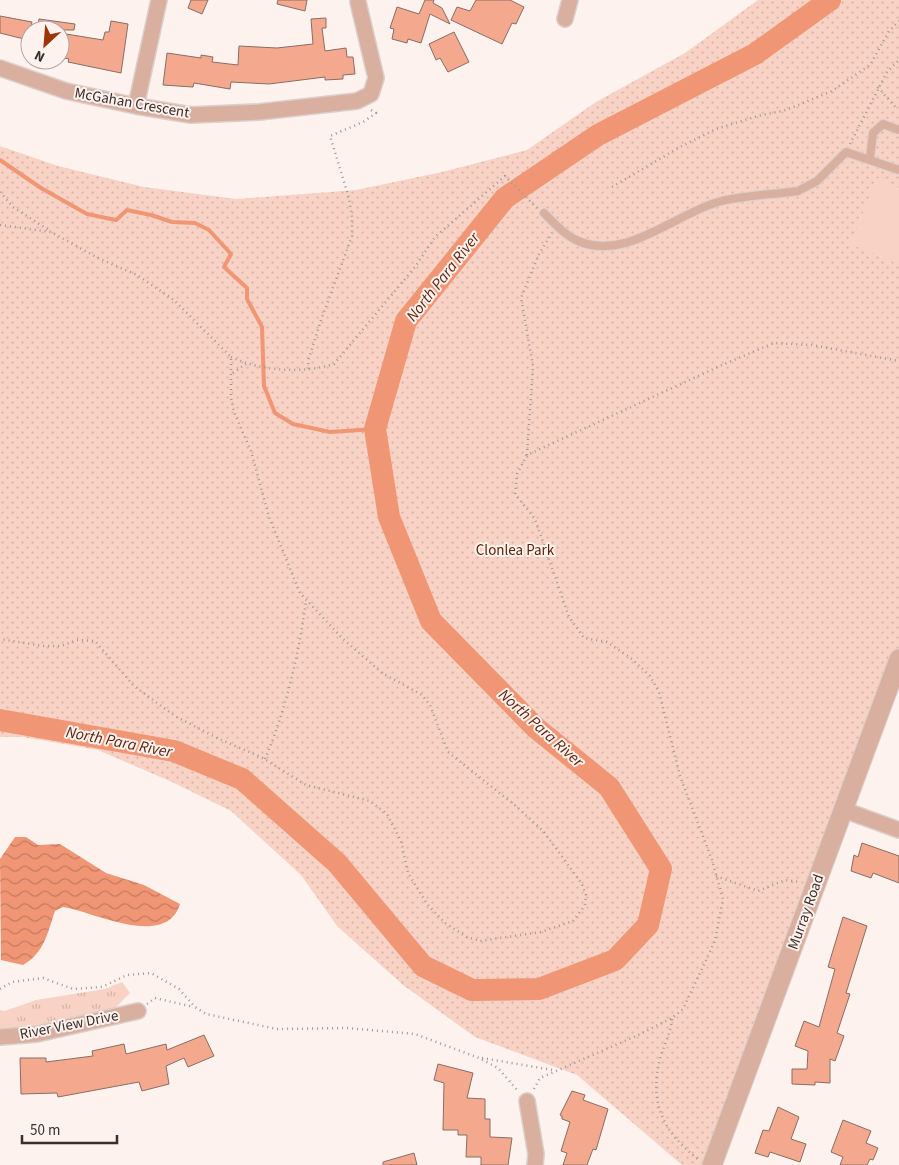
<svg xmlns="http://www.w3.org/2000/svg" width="899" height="1165" font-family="'Source Sans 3',sans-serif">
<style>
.grass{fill:url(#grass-tufts)}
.park{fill:url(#park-dots)}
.garden{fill:#f8d2c4}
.water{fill:url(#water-waves)}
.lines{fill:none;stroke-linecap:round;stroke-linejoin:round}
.stream{stroke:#f19674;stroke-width:4}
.river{stroke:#f19674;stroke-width:22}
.building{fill:#f4a98e;stroke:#886e65}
.service-casing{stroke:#dbcfcb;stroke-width:10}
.minor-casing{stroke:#dbcfcb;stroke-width:18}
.tertiary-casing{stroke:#dbcfcb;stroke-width:21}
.path{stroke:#a29793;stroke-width:2.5;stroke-dasharray:1 4;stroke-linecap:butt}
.service{stroke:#d9afa0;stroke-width:8}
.minor{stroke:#d9afa0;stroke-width:15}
.tertiary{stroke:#d9afa0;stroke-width:19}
.labels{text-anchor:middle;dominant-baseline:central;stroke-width:4;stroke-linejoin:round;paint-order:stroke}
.street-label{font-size:15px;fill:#3a2f2b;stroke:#fef2ee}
.park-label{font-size:15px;fill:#5c230c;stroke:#fef2ee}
.water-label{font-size:16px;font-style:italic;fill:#5f260f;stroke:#fef2ee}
</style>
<defs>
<pattern id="grass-tufts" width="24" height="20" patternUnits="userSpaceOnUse" patternTransform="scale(1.25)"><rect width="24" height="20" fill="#f8d2c4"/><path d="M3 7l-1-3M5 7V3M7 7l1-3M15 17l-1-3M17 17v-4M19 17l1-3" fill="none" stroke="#d5b5a9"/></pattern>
<pattern id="park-dots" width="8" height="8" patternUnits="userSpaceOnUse" patternTransform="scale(1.25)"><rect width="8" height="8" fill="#f8d2c4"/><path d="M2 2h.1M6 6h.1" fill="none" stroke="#d5b5a9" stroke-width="1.8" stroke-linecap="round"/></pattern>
<pattern id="water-waves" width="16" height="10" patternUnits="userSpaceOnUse" patternTransform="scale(1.25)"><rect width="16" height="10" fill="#f19674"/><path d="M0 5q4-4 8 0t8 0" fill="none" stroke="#c47b5f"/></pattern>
</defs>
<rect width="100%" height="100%" fill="#fef2ee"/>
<path class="grass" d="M122 982 130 993 113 1010 17 1030H0V1010L5 1011 36 1000 105 989Z"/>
<path class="park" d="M758 0H899V658L713 1165H682L577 1075 475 1037 403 985 337 926 301 875 231 811 172 782 98 750 23 737H0V146L58 166 144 187 236 199 356 190 442 172 527 150 596 102 685 53Z"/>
<path class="garden" d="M877 178 899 188V264L850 244Z"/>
<path class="water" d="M15 837H26L38 845 60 844 106 873 144 885 180 904C166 950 92 911 63 907L55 911C47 934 45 952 23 965L1 960 0 859Z"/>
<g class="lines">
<path class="stream" d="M0 160 41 188 87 214 116 220 127 210 151 215 172 222 195 223 209 230 231 254 224 267 247 288V299L262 327 264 386 275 413 293 424 330 432 375 429"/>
<path class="river" d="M0 720 174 751 242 779 337 863 423 966 472 990 539 989 615 960 648 925 661 869 609 787 536 728 431 621 389 517 375 429 406 321 505 198 598 135 755 54 830 0"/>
</g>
<path class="building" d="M191 0H208L202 14 188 8Z
M278 0H307L305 11 277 4Z
M425 0H434L433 3 442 8 450 24 430 14 421 43 408 39 407 43 392 39 394 29 390 28 397 7 419 14Z
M476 0H510L524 7 516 24 512 23 502 44 451 20 457 7 470 11Z
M0 16 32 22 28 40 0 33Z
M326 18V28H322L325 51 346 48 347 57H353L355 74 343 75V79L325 80V77L269 84 231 82 230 89 194 83 193 87 163 85 167 53 201 58V55L213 57 212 62 238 65 239 46 277 48 313 44 311 19Z
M39 19 75 24 74 30H37Z
M111 21 128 24 121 73 68 62 69 59 60 57V33L103 40 105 32H109Z
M454 32 469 62 448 72 440 58 436 60 429 44Z
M862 843 899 856V883L873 873 871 878 851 871 854 855 858 857Z
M843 917 867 926 846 993 850 994 837 1033 844 1036 835 1061 830 1059V1083L815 1082V1085L792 1084V1069H807L808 1051 795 1046 804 1021 819 1027 835 969 828 967Z
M204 1035 214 1056 188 1067 184 1058 166 1066 169 1084 142 1091 139 1082 58 1097 57 1093 21 1094 20 1058H46V1062L93 1056 92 1051 124 1044 126 1054 166 1044 167 1050Z
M438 1064 473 1073 467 1098 485 1099V1119H490V1137L512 1138 508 1165H481V1157H466L467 1135H458V1130H443L444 1083 434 1080Z
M572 1091 585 1095 583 1100 608 1109 596 1150 593 1149 587 1165H563L567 1153 561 1151 570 1122 562 1119V1116L560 1115Z
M778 1107 799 1117 791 1139 806 1144 800 1162 770 1152 768 1157 755 1153 763 1130 769 1131Z
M843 1120 871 1131 866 1143 878 1148 873 1160 870 1159 867 1165H840L843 1157 831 1152Z
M414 1153 417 1165H383V1162Z"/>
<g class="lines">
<g class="service-casing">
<path id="service" d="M870 158 873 133 883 124 899 130
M544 213C553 222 563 234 576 240 624 263 673 215 718 202 743 195 772 195 798 191L817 181 846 152 899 170"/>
</g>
<g class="minor-casing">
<path id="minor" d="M565 19 570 0
M0 68 66 91 136 106 191 115 259 112 357 101 371 94 376 78 358 2
M136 106 159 0
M844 810 899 830
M0 1037 37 1034 138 1011
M527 1101 536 1154 535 1165"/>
</g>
<g class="tertiary-casing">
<path id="tertiary" d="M712 1165 899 659"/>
</g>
<path class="path" d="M878 87 897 109
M850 144 887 72 899 60
M612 187 680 147 716 129 758 116 786 110 832 91 870 65 889 31 899 21
M0 192 13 207 50 231
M0 225 51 232 100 259 137 275 174 300 231 357V398L234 412 251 451 269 517 300 593 343 639 382 673 422 695 430 705 448 752 517 807 544 832 582 884 586 895 585 905 573 921 541 932 480 941 467 937 445 923 427 904 408 873 401 841 387 814 370 801 306 785 261 757 219 739 175 716 134 686 95 641 77 640 61 646H43L0 639
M231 357C261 371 302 374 334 364L415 267 435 237 505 176 537 208
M309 369 308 361 321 320 352 236V217L349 198 330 136 363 122 376 113 371 110
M233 373 246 364
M527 455 533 366 521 298 539 254 552 233
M265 759C286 710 299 653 306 601
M716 876 758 891 785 880 800 882
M0 989 12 982 43 978 73 989 102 987 127 975 151 973 179 989 195 1007 206 1014 277 1029 347 1028 415 1034 479 1058 498 1068 518 1091
M147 1004 155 998 194 1007
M672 1019C671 1032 665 1043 661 1055 648 1102 662 1131 699 1160
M482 1058 553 1070
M534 1089 540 1078 636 1036 672 1018 683 1009 715 941 723 899 712 860 680 776 659 692 650 676 632 659 607 642 584 638 569 617 535 519 515 494 517 474 527 455 722 365 774 343 812 345 899 361"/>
<use href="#service" class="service"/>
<use href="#minor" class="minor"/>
<use href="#tertiary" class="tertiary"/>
</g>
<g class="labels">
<g class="street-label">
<text transform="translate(132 103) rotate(10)">McGahan Crescent</text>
<text transform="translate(806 912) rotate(-70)">Murray Road</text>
<text transform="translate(69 1025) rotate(-11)">River View Drive</text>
</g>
<g class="park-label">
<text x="515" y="550">Clonlea Park</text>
</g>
<g class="water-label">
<text transform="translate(443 277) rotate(-52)">North Para River</text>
<text transform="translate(541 728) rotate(42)">North Para River</text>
<text transform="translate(119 742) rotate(11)">North Para River</text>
</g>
</g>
<g transform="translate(45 45) rotate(206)"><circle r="24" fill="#fef2ee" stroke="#b0a4a0"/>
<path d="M0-4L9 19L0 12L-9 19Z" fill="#9c3705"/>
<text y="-8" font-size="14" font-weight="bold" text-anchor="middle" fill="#3a2f2b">N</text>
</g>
<path d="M22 1135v8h95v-8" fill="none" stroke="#3a2f2b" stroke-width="2.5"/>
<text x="30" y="1135" font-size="15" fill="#3a2f2b" stroke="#fef2ee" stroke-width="4" paint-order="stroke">50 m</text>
</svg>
